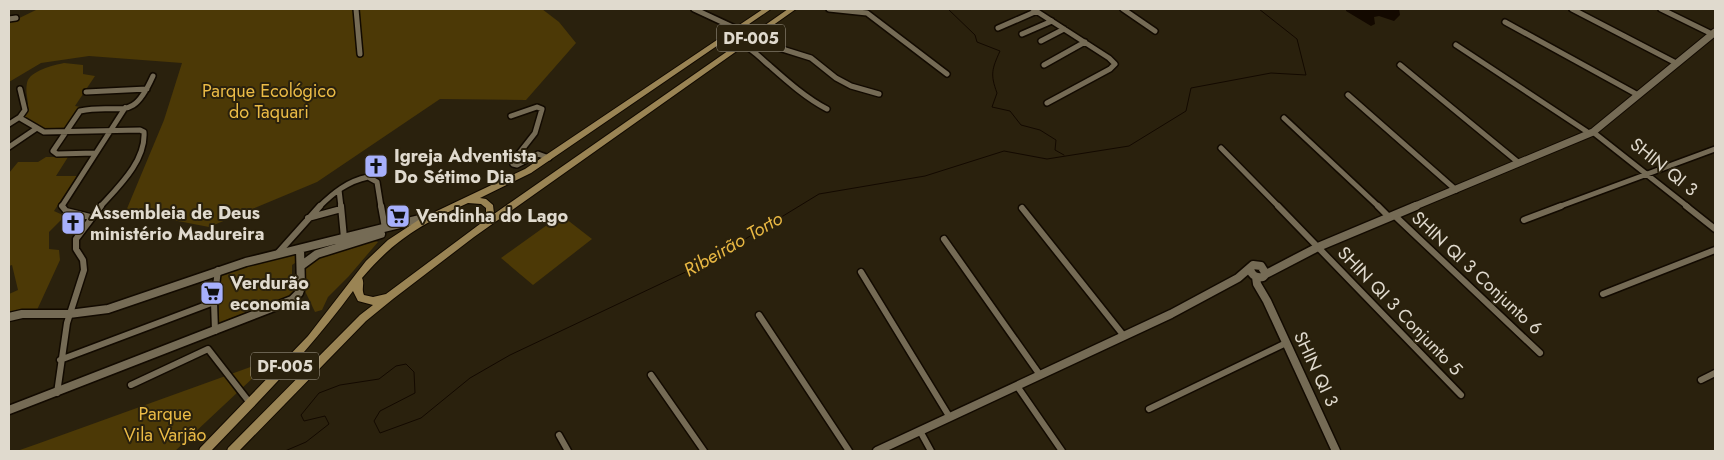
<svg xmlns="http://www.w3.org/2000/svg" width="1724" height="460" font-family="Jost,sans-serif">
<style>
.green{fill:#4c3906}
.water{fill:#130900}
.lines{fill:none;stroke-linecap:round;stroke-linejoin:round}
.stream{stroke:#130900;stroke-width:1}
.minor-far1-casing{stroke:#120a00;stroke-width:8}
.minor-casing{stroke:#120a00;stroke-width:9}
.tertiary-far1-casing{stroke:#120a00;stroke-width:9}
.tertiary-casing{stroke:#120a00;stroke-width:11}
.primary-casing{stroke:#120a00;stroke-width:2}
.minor-far1{stroke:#756b55;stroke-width:5}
.minor{stroke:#756b55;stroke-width:6}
.tertiary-far1{stroke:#756b55;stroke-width:7}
.tertiary{stroke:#756b55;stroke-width:8}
.primary{fill:#9a8454;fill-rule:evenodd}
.labels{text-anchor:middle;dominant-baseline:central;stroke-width:4;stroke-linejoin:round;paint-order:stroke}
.shield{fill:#2a210d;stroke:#a9a294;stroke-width:1}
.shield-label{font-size:16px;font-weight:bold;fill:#e0dace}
.park-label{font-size:18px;fill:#ebbb46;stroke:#2a210d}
.poi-label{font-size:18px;font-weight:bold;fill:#e0dace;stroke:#2a210d;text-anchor:start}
.street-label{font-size:18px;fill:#e0dace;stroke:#2a210d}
.water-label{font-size:19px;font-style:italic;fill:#e9b843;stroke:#2a210d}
</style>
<rect width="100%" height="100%" fill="#2a210d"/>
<path class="green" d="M38 9H542L559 22 576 43 526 100 440 99 317 182 209 227 126 211 164 120 182 63 89 56 41 63 9 82V23Z
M64 63 83 65V74L95 76 75 106 80 107 65 128 42 129 23 118C33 103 24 98 27 83 29 71 54 65 64 63Z
M46 157H68L56 176H77L54 211 65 216 49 232V249L59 250 60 260 37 310 9 315V294L18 290 12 265 9 266V173L18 162H38Z
M561 215 592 239 533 285 501 258Z
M373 240 378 242 349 276 328 297 322 310 315 312 305 291V270L309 264 319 257Z
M296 254 298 261 292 265V278L297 277 298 289 292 296 222 326 218 325 221 275 224 271Z
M273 359 175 451H17L37 444Z"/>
<path class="water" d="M1346 9H1399L1400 15 1394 21 1379 16 1374 17 1375 24 1371 26 1346 11Z"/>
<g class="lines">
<path class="stream" d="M948 9 975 35 977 42 1000 51C992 69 990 74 997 93L992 107 1010 111 1021 125 1040 130 1056 140 1055 150 1064 155
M285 451 306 442 329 424 325 416 304 421 301 415 319 393 340 385 379 379 396 366 406 364 414 372 415 393 380 411 374 421 380 433 421 418 470 378 510 355 711 260 819 194 925 176 1004 151 1047 159 1129 146 1186 111 1191 88 1271 73 1306 75 1297 39 1259 9"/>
<g class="minor-far1-casing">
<path id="minor-far1" d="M356 9 360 54
M694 9 737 29
M829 9 867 13 947 74
M1033 9 1109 58 1115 64 1110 69 1047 103
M1123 9 1155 31
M1572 9 1676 63
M1661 9 1712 34
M9 19 16 18
M1505 22 1638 95
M998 28 1037 11
M1022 34 1052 21
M750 39 811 58 836 78 851 86 879 94
M1041 41 1064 29
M742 44C755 51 759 57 770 66 787 81 806 98 827 109
M1456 45 1589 133
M1044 65 1085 42
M1400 65 1519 163
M86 92 147 89
M1348 95 1456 190
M511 116 537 107 542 109 535 133 517 156 513 164 517 165 538 154 549 158
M20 118 44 132 140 130 144 132C146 161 118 187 100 207
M1284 118 1379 207
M9 124 20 117 25 110 20 89
M1593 132 1688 207
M9 147 37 128
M1221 148 1279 207
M95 153 57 154 53 151 80 111C122 102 131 125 153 76
M339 190 341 207
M63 207 62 206 125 108
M319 207C333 193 348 181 368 177L377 182 381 207
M1558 207 1715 149"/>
</g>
<g class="minor-casing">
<path id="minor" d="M62 206 66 211 90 217
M341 206 344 238
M381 206 385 228
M1278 206 1461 395
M1378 206 1389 217
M1686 206 1715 229
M1022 208 1124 336
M1394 215 1540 353
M308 218 341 209
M1524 220 1561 206
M944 239 1040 375
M278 253 320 206
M861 272 949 416
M1603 294 1715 250
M759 315 849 451
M215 331 214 302 218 270
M60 360 214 302
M651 375 704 451
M1701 380 1715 373
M131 385 208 349 250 403
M1017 386 1062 451
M57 393 67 323 84 270 83 260 76 249V239L101 206
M1149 409 1286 343
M920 431 931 451
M559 435 568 451"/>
</g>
<g class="tertiary-far1-casing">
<path id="tertiary-far1" d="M1413 207 1593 132 1715 32"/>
</g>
<g class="tertiary-casing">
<path id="tertiary" d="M302 265 317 254 381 234
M1266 274 1318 247 1416 206
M1256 277 1257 284 1267 301 1336 451
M9 317 22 314H69L108 309 246 262 428 217
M9 410 292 300 299 293 301 287 300 249
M877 451 1171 314 1238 278 1253 265 1261 266 1266 274 1263 277C1256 278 1252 276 1250 269"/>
</g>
<g class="primary-casing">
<path id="primary" d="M763 9H771L531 173 480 198 486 199 493 205 494 214 788 9H796L474 237 393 299 366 321 239 451H227L228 448 360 315 373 305 358 301 353 291C310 350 261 399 211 451H199L200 448 308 336 366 261 388 240 420 219 525 169ZM468 203 481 204 486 208V215L481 221 480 224 386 294 373 297 364 295C361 288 365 284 362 278 394 240 423 223 468 203Z"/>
</g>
<use href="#minor-far1" class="minor-far1"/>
<use href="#minor" class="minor"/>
<use href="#tertiary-far1" class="tertiary-far1"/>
<use href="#tertiary" class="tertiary"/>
<use href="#primary" class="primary"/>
</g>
<defs>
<g id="church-square" transform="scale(1.25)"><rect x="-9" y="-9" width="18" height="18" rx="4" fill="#a7b0fc" stroke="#2a210d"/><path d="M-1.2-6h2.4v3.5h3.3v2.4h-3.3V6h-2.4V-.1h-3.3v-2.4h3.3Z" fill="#111"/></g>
<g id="supermarket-square" transform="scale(1.25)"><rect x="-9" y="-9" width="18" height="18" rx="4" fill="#a7b0fc" stroke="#2a210d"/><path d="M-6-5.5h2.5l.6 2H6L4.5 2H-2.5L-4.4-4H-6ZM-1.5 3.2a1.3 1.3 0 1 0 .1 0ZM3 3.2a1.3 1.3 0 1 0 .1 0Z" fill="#111"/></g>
</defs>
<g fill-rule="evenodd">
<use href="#church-square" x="376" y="166"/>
<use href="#supermarket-square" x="398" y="216"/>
<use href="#church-square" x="73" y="223"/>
<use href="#supermarket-square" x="212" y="293"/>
</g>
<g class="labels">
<g class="shield">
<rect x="717" y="24.5" width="68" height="27" rx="4"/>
<rect x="251" y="352.5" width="68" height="27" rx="4"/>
</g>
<g class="shield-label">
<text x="751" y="38">DF-005</text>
<text x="285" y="366">DF-005</text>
</g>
<g class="park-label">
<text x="269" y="91">Parque Ecológico<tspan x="269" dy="21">do Taquari</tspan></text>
<text x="165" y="414">Parque<tspan x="165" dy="21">Vila Varjão</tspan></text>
</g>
<g class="poi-label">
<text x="394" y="156">Igreja Adventista<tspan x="394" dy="21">Do Sétimo Dia</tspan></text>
<text x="90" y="213">Assembleia de Deus<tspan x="90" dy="21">ministério Madureira</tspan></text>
<text x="416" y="216">Vendinha do Lago</text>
<text x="230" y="283">Verdurão<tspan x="230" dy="21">economia</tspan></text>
</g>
<g class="street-label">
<text transform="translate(1664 167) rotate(39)">SHIN QI 3</text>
<text transform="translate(1477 273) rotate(43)">SHIN QI 3 Conjunto 6</text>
<text transform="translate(1400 311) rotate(46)">SHIN QI 3 Conjunto 5</text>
<text transform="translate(1316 369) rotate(65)">SHIN QI 3</text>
</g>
<g class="water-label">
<text transform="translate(733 244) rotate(-30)">Ribeirão Torto</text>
</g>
</g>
<rect width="1724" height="460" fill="none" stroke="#e0dace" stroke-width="20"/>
</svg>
